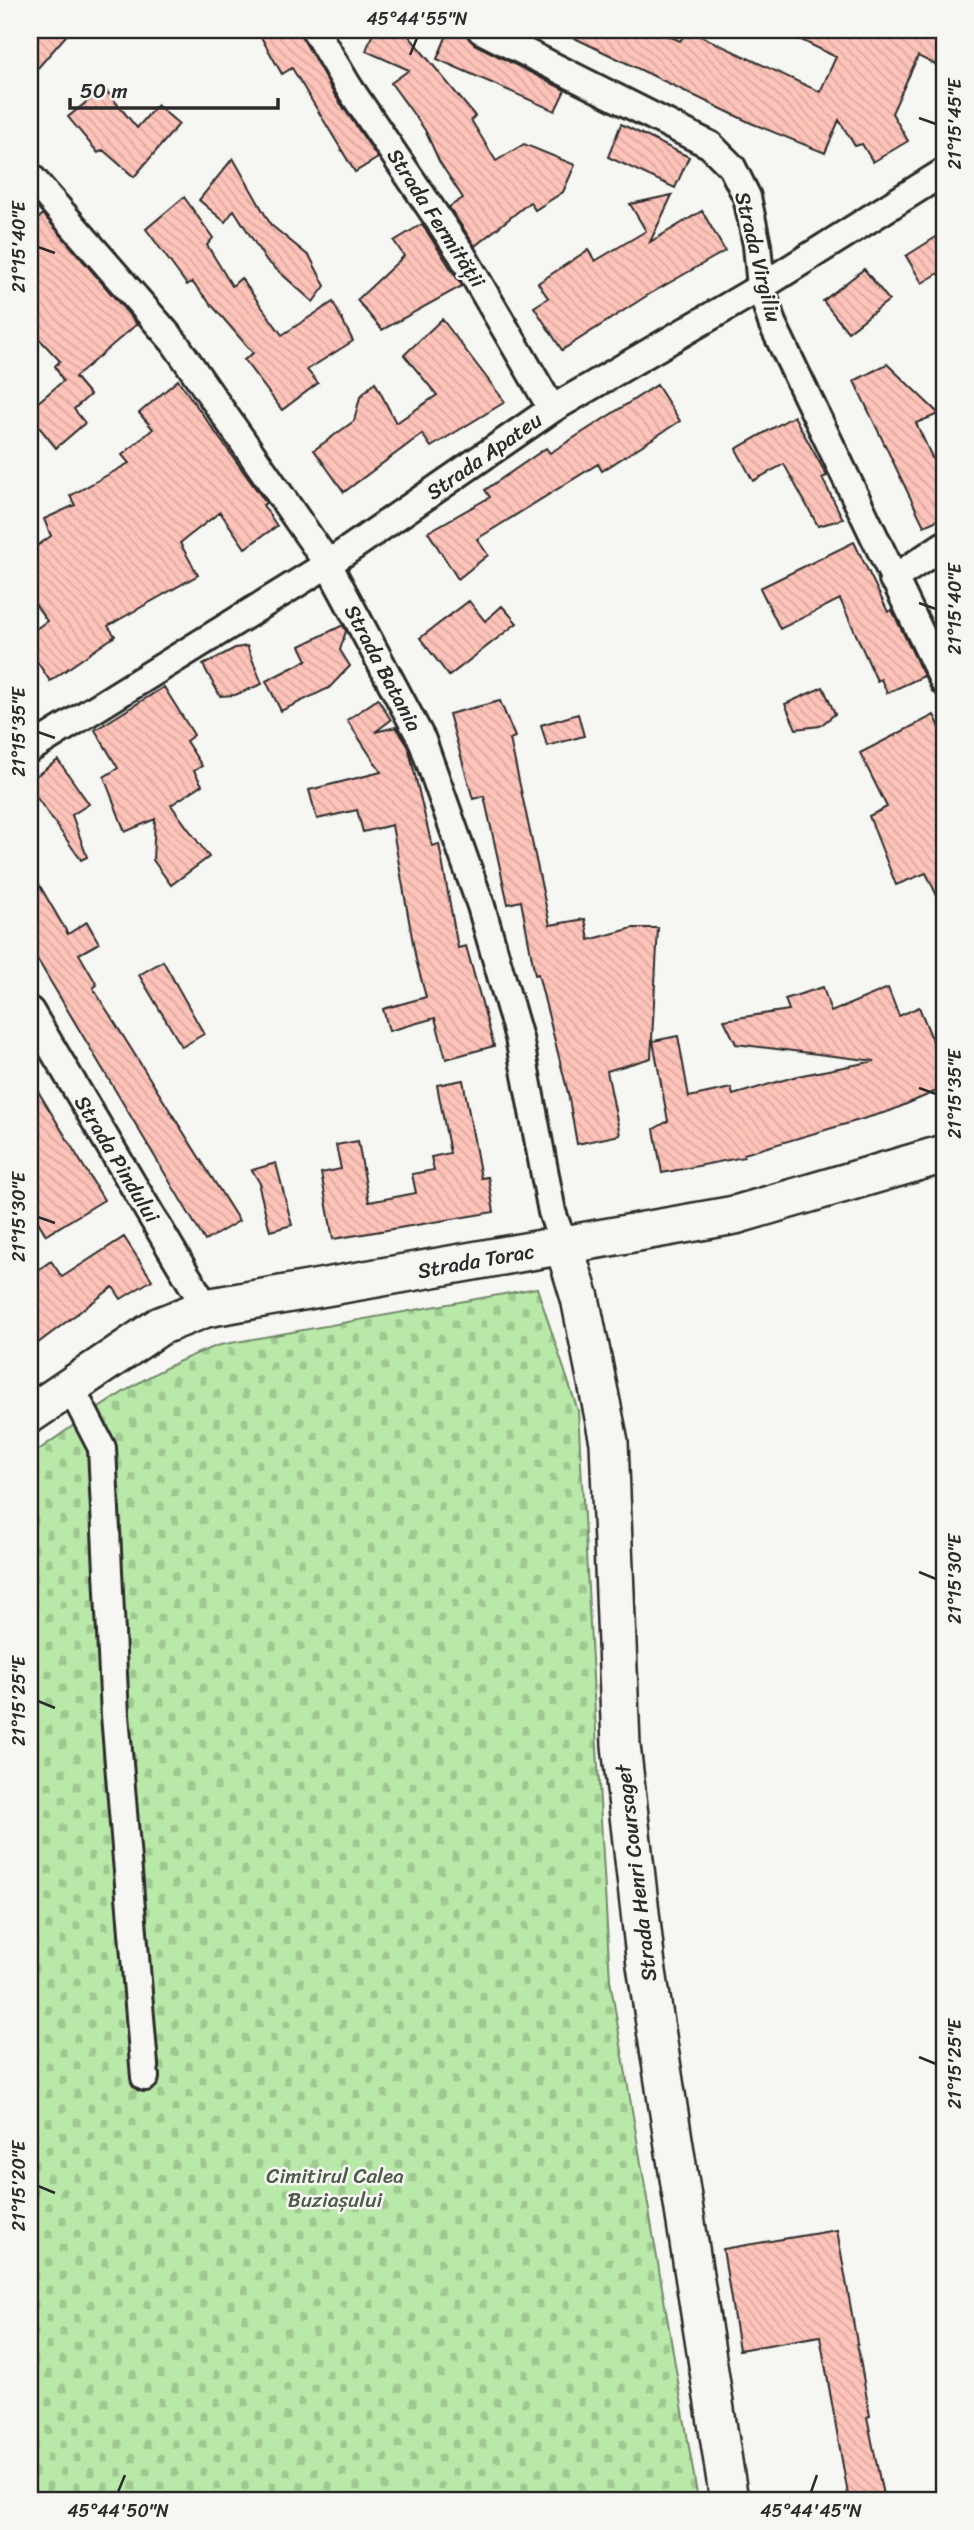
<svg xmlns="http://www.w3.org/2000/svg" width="974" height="2530" font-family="Sriracha,sans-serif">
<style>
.cemetery{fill:url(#cemetery-stones);stroke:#728a6a;stroke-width:2}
.building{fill:url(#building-back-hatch);stroke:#2b2b2b;stroke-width:2}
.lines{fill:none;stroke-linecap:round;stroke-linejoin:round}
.street-casing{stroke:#2b2b2b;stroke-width:32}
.secondary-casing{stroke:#2b2b2b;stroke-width:42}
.street{stroke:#f6f6f2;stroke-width:26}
.secondary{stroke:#f6f6f2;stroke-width:37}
.ticks{fill:none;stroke:#2b2b2b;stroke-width:2.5}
.labels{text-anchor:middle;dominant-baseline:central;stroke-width:5;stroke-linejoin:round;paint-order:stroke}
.street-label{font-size:21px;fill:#2b2b2b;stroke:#f6f6f2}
.park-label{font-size:21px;fill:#4e5a4a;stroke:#f6f6f2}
.neatline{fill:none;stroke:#2b2b2b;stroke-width:2.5}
.ticks-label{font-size:18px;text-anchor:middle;fill:#2b2b2b}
</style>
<defs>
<pattern id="cemetery-stones" width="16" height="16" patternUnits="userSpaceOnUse" patternTransform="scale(1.75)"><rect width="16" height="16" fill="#b9e9a8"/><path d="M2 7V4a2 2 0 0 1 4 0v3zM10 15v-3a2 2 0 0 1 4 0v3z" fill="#9fc891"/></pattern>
<pattern id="building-back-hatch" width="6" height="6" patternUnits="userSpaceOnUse" patternTransform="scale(1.75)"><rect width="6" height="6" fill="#fec3b9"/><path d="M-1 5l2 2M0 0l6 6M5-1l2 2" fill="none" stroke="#daa89f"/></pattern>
</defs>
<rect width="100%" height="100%" fill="#f6f6f2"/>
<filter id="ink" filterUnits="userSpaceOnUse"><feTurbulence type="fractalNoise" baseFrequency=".0143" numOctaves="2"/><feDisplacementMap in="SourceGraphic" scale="14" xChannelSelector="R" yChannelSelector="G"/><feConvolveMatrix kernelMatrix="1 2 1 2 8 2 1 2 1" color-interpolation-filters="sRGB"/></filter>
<g filter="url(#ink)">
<path class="cemetery" d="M537 1288 578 1411 610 1980 698 2500H30V1456C90 1414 150 1368 220 1345Z"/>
<path class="building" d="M30 30H71L30 77Z
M257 30H299L334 94 378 158 355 172 292 68 282 74Z
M374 30H404L475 116 471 120 496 161 524 144 575 165 563 192 535 210 530 202 475 246 449 207 463 198 439 161 425 130 391 83 409 70 366 51Z
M449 30H465L474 44 565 90 555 111 437 59Z
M558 30H656L680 41 688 30 820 92 836 57 781 30H944V49L936 65 918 56 892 113 908 141 873 162 862 144 855 146 839 120 825 153 751 123Z
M104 88 137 128 157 105 179 124 134 177 103 150 98 153 68 117Z
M621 124 689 157 675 188 608 157Z
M233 158 271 225 310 257 325 286 313 302 265 259 234 210 225 222 199 200Z
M672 195 650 242 702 211 725 251 648 295 562 350 534 307 548 298 538 283 588 250 595 261 646 231 630 204Z
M184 197 213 238 207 245 232 286 241 278 282 335 333 302 353 341 307 370 318 383 282 410 244 360 253 353 192 282 187 285 146 229Z
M43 214 137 324 75 377 90 395 74 409 85 423 56 448 30 416V409L63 381 55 366 60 361 30 329V227Z
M422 224 462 286 382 330 357 300 404 256 394 241Z
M944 232V270L922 283 906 256Z
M864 269 889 300 848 332 823 301Z
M442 319 505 402 431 447 422 434 344 492 314 450 354 421 360 397 375 382 396 423 437 395 404 355Z
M887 364 939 414 916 423 944 483V517L924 526 854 381Z
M178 380 266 503 263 505 277 526 245 548 220 512 180 543 198 575 108 626 115 636 50 681 30 651V633L47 621 30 597V551L51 536 44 519 75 505 70 496 129 463 122 455 153 429 139 413Z
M657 385 680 421 602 471 598 464 477 539 488 555 458 579 428 532 490 497 485 490 546 448 550 453Z
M794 416 827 476 822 478 843 519 818 526 784 464 753 481 736 449Z
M854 542 888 612 892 610 924 676 887 693 881 679 877 681 840 599 780 629 760 588Z
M469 601 485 621 502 606 517 623 449 676 420 638Z
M343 625 346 631 340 650 350 666 329 688 281 711 266 681 307 660 300 646Z
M247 646 262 684 235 695 220 696 203 665 235 648Z
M164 687 194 735 186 741 202 766 194 771 202 785 171 805 209 857 171 885 153 860 155 819 125 832 104 777 118 768 95 730Z
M823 687 835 714 820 726 796 729 785 704Z
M378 699 391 720 375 732 396 727 408 746 432 846 439 844 458 948 466 946 494 1046 446 1059 435 1018 389 1031 383 1009 426 997 416 960 392 825 363 832 357 810 317 819 309 790 381 772 347 720Z
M500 701 515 737 510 739 550 925 585 919 589 940 633 928H658L651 1058 607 1071 620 1135 577 1144 568 1093 538 974 535 975 521 901 508 904 484 796 473 799 449 714Z
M578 714 584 736 547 746 541 725Z
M934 715 944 735V910L926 873 896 885 869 816 887 807 860 753Z
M58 760 89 804 72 815 87 857 81 860 30 788V780Z
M30 869 68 934 87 922 99 943 79 954 97 985 93 988 239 1221 205 1241 30 947Z
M163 961 204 1034 182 1047 139 975Z
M823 987 831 1012 888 988 899 1016 919 1007 944 1068V1088L890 1111 744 1154V1157L662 1173 654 1129 668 1121 653 1041 678 1036 689 1097 731 1088 733 1095 797 1076 875 1061 736 1044 724 1020 789 1010 785 999Z
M30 1078 104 1200 46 1235 30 1208Z
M463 1080 481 1178 488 1177 494 1212 333 1239 321 1173 341 1169 336 1145 358 1141 369 1202 416 1193 412 1174 434 1170 431 1157 450 1153 437 1085Z
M276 1163 292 1225 270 1231 259 1187 261 1185 252 1170Z
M124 1237 152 1280 121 1299 113 1287 30 1349V1288L34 1284 31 1275 51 1261 62 1277Z
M837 2230 870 2416 867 2417 884 2500H849L820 2336 739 2350 723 2249Z"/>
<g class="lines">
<g class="street-casing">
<path id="street" d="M315 30 348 86 461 253 552 409
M481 30 710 145 732 167 747 197 757 245 761 287 772 323 944 682
M30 176 174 342 328 564 422 740 481 906 519 1038 552 1212 564 1246
M893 579 944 545
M30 749 328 564 552 409 761 287 944 172
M30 1011 206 1308
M70 1386 102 1448 115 1715 145 2077"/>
</g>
<g class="secondary-casing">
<path id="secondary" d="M564 1246 580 1298 609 1442 621 1745 646 1965 729 2500
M30 1414 160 1326 206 1308 735 1215 944 1154"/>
</g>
<use href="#street" class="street"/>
<use href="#secondary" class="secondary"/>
</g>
</g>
<path class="ticks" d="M410 55 417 38M919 118 936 124M38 247 55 253M919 603 936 609M38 732 55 738M919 1088 936 1094M38 1217 55 1223M919 1572 936 1579M38 1701 55 1708M919 2057 936 2064M38 2186 55 2193M118 2492 125 2475M811 2492 817 2475"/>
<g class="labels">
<g class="street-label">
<text transform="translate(436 218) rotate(57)">Strada Fermității</text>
<text transform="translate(758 257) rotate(76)">Strada Virgiliu</text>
<text transform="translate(484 456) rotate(-35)">Strada Apateu</text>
<text transform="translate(383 668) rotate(62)">Strada Batania</text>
<text transform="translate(117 1159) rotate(59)">Strada Pindului</text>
<text transform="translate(476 1261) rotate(-10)">Strada Torac</text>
<text transform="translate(636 1873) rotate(-97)">Strada Henri Coursaget</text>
</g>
<g class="park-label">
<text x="335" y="2176">Cimitirul Calea<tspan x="335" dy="24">Buziașului</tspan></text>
</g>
</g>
<rect width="974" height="2530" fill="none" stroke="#f6f6f2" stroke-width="77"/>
<path d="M70 98v10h208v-10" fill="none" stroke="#2b2b2b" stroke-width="3.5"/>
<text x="80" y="98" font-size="21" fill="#2b2b2b" stroke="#f6f6f2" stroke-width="5" paint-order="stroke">50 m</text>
<rect x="38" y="38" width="898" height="2454" class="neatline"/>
<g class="ticks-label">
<text x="417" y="25">45°44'55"N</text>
<text transform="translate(955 124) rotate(-90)" y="6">21°15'45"E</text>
<text transform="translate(19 247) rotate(-90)" y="6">21°15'40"E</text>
<text transform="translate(955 609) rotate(-90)" y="6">21°15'40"E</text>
<text transform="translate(19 732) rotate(-90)" y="6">21°15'35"E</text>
<text transform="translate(955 1094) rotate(-90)" y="6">21°15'35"E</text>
<text transform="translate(19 1217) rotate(-90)" y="6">21°15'30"E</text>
<text transform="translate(955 1579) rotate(-90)" y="6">21°15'30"E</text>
<text transform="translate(19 1701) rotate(-90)" y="6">21°15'25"E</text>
<text transform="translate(955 2064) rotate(-90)" y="6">21°15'25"E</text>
<text transform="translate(19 2186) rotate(-90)" y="6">21°15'20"E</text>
<text x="118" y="2517">45°44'50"N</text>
<text x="811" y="2517">45°44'45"N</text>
</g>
</svg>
